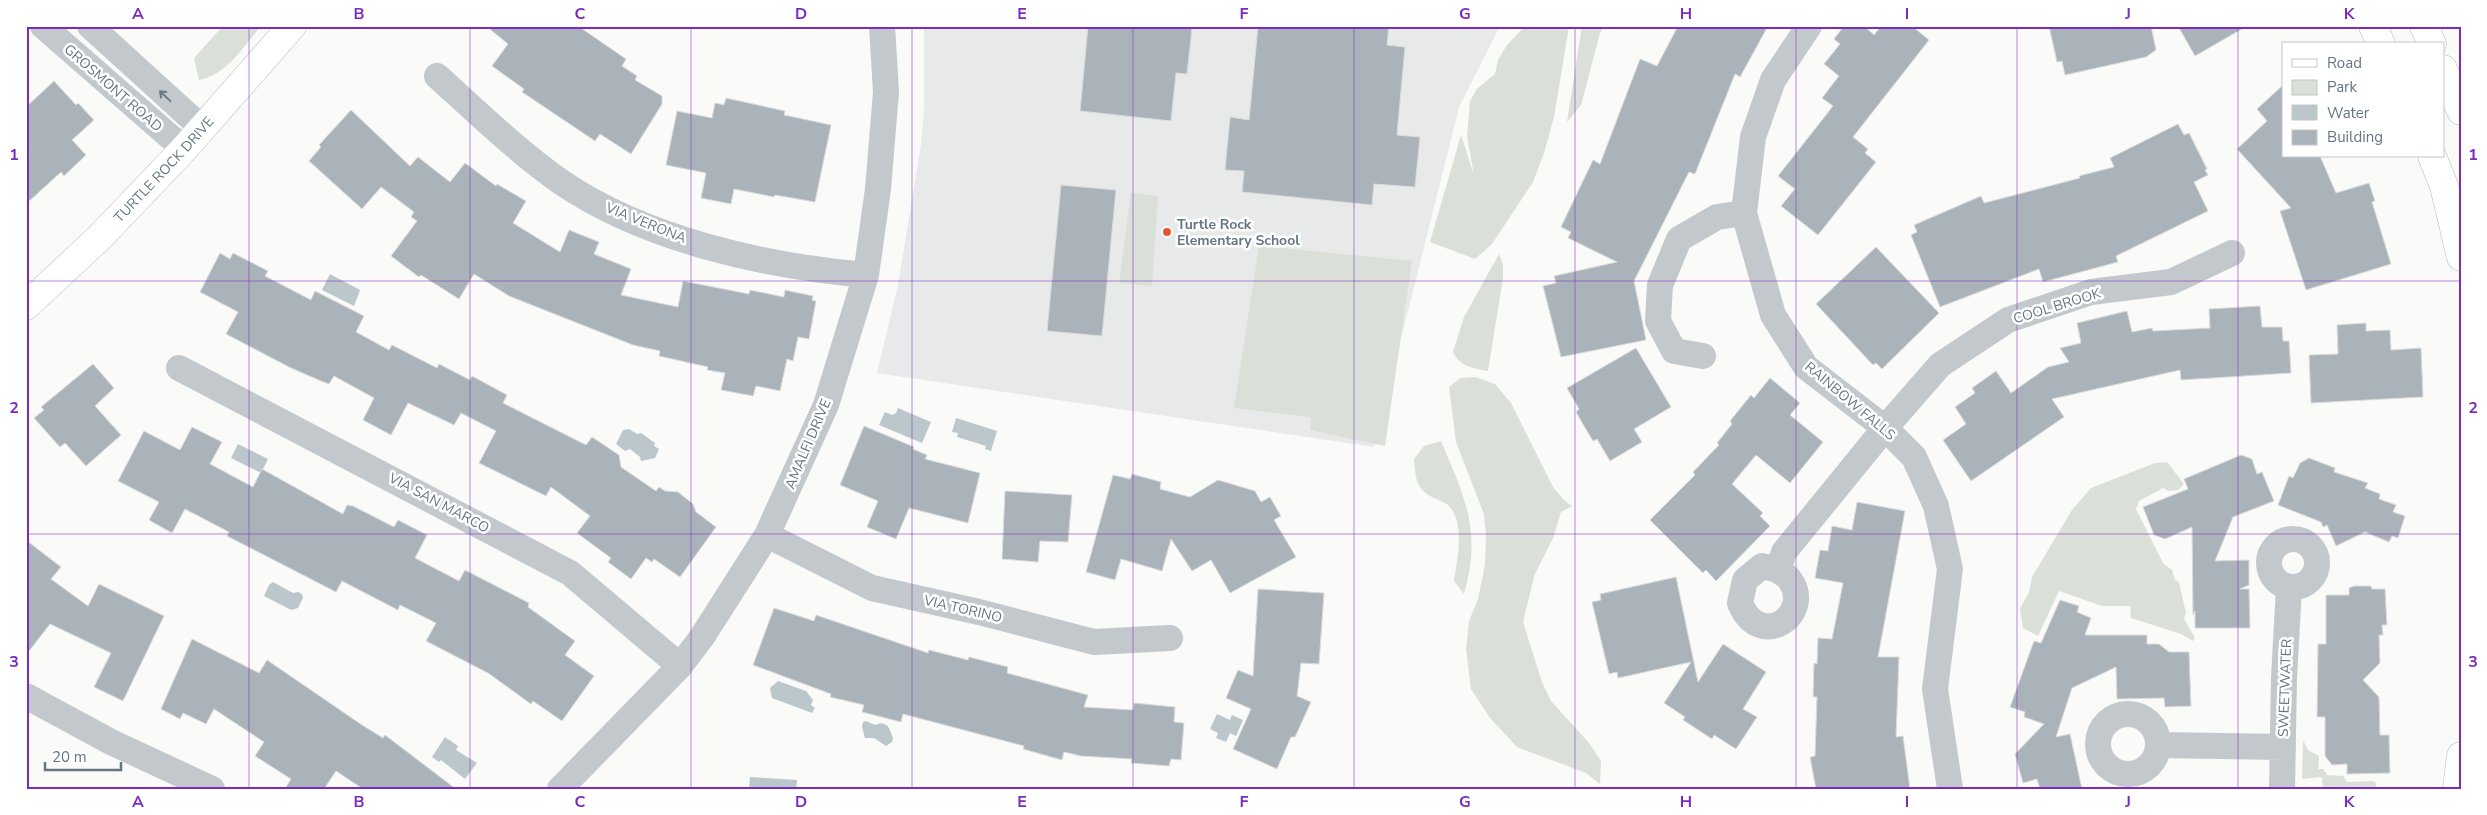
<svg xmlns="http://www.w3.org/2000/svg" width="2487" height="815" font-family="'Nunito Sans',sans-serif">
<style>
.built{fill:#e8e9e9}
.green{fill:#dadfd7}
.water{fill:#bbc7cb}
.building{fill:#aab3b9;stroke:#dcdcda}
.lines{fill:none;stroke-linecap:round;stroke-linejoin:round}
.secondary-casing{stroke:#b3babf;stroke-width:29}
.street{stroke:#c3c8cc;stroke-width:26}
.secondary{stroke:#fff;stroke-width:28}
.oneway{stroke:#6a7a87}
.grid{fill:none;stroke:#7b2cbf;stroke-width:1;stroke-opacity:0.55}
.poi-dot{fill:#e4572e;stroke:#fff;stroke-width:2}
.labels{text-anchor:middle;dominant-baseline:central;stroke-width:5;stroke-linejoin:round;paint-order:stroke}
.street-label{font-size:14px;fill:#657683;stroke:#fff}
.poi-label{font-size:14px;font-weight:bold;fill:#657683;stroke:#fff;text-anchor:start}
.neatline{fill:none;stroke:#7b2cbf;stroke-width:2}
.grid-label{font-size:16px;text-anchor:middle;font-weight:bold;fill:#7b2cbf}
</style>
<rect width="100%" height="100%" fill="#fafaf8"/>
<path class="built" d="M924 26H1500L1459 107 1374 447 877 373 898 285 921 144 924 110Z"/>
<path class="green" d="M223 26H261C243 47 227 75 199 80L194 58Z
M1525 26H1569L1554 117 1544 153 1533 182 1492 244 1475 259 1430 242 1461 135 1474 175 1467 136 1470 101 1477 89 1495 74 1498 60 1507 45Z
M1582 26H1605L1600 33 1581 105 1567 122Z
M1131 193 1158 196 1152 286 1119 283Z
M1259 246 1412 261 1385 446 1310 430 1311 417 1234 408Z
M1499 254 1503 264V278L1488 371C1473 368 1460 367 1453 352L1464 317Z
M1475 377 1495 384 1511 403 1553 487 1563 499 1572 506 1561 512 1553 538 1535 574 1523 622 1542 682 1551 701 1589 743 1601 761 1600 784 1586 773 1517 747 1490 718 1471 689 1466 649 1469 621 1478 599 1485 565 1486 535 1484 514 1456 442 1449 387 1460 378Z
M1441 441C1465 498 1482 531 1464 594L1454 581C1457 560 1466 522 1448 505 1444 502 1439 500 1434 498 1415 488 1416 479 1414 459L1424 446Z
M2167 462 2184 484 2178 490 2168 491 2163 488 2139 501 2136 509 2163 563 2172 570 2175 580 2179 582 2186 613 2184 619 2195 638 2193 641 2181 634 2131 618 2130 606H2102L2059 591 2038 636 2023 628 2020 609 2029 592 2032 577 2072 510 2091 488 2155 463Z
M2303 740 2308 750 2319 756 2318 769H2323L2327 775 2343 776 2347 782 2374 781 2377 784 2374 789H2323L2322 777 2302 779Z"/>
<path class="water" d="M330 274 360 290 354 306 322 290Z
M898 408 931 422 922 443 879 425 885 412 892 415 896 413Z
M956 418 997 431 991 451 985 449 986 446 957 437 958 433 952 432Z
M629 429 637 434 641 433 655 443 654 446 659 449 655 458 641 461 640 457 630 449 625 451 616 444 623 430Z
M238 444 268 459 261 473 231 458Z
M273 582 293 593 298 592 302 594 303 598 298 608 291 610 264 596 269 585Z
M778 681 806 691 813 700 811 705 815 708 812 713 772 698 770 688Z
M1217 714 1230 720 1232 715 1243 720 1236 736 1230 733 1226 742 1216 738 1218 733 1210 729Z
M866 721 875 725 882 723 888 726 893 738 892 742 886 746 874 738H865L862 727 863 722Z
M445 737 458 746 456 750 477 763 465 779 441 760 439 762 432 757Z
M750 777 797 780 796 789H749Z"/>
<path class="building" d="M486 26H578L626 59 622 66 637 76 635 80 662 96V104L631 154 600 134 595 141 522 92 524 89 492 66 508 44Z
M1088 26H1181L1192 29 1187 74 1176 73 1171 121 1080 111Z
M1258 26H1389L1387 45 1405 47 1397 135 1420 137 1415 187 1374 184 1372 205 1242 192 1244 171 1225 170 1230 117 1249 120Z
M1678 26H1768L1740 77 1735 74 1695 174 1689 172 1634 281 1646 340 1561 357 1543 286 1556 283 1554 276 1617 262 1568 238 1571 232 1561 227 1593 160 1600 164 1640 59 1657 66Z
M1844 26H1864L1874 35 1881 26H1912L1929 40 1853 137 1868 149 1865 153 1876 162 1818 235 1781 206 1795 189 1778 176 1833 106 1822 98 1839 76 1824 64 1840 44 1834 39Z
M2049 26H2151L2156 50 2146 57 2065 75 2062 61 2057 62Z
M2178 26H2247L2195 56Z
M54 81 76 105 78 103 94 120 72 140 86 155 64 176 61 172 26 204V107Z
M2283 85V156H2320L2336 193 2369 183 2375 201 2372 202 2391 264 2306 290 2280 211 2291 208 2237 149 2267 121 2257 109Z
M726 98 785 111 784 115 831 125 815 202 775 195 774 197 734 189 731 204 701 198 706 173 666 165 677 111 712 118 715 103 724 105Z
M351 110 410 166 418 157 450 182 465 163 496 186 497 184 526 201 513 223 560 252 569 230 599 242 594 254 631 269 621 295 678 307 683 281 749 294 750 290 784 297 785 290 813 296 812 300 816 301 809 339 798 337 793 361 787 359 780 391 756 386 753 396 721 390 725 373 707 370 708 367 659 356 660 351 633 345 509 296 474 274 459 299 421 275 419 277 391 256 417 221 411 217 414 212 381 187 362 209 309 161 321 147 319 145Z
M2178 124 2184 135 2189 133 2207 169 2205 170 2208 175 2194 182 2208 211 2116 256 2118 262 2043 282 2039 269 1940 307 1911 235 1917 232 1914 225 1981 196 1984 203 2080 178 2079 176 2114 167 2110 158Z
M1061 185 1116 190 1102 336 1047 331Z
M1876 247 1939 313 1882 369 1876 363 1873 365 1816 304Z
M220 253 230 259 233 253 268 271 265 276 311 300 315 291 364 316 356 332 389 350 392 345 437 368 439 364 470 380 472 376 507 395 503 403 586 445 592 437 619 455 621 467 656 491 659 487 665 491 678 492 693 504 696 512 716 527 680 577 654 559 652 562 646 558 631 579 608 562 611 558 577 533 590 516 551 487 546 496 479 463 496 431 461 413 454 425 408 403 391 435 363 420 374 398 334 376 329 384 321 381 291 368 226 334 238 312 200 292Z
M2260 306 2262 327H2282L2283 341H2289L2291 373 2181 380 2180 370 2052 399 2064 417 1971 481 1943 440 1966 424 1955 407 1975 393 1972 388 1996 371 2011 393 2048 367 2069 362 2060 348 2081 343 2077 323 2127 311 2132 332 2152 328 2153 331 2210 328 2209 309Z
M2366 323V331L2390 330 2391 350 2421 348 2423 397 2311 403 2309 355 2338 354 2337 325Z
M1636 348 1671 407 1634 429 1642 442 1610 461 1597 439 1593 441 1584 426 1576 412 1579 409 1567 388Z
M93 364 114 388 95 406 121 435 86 466 65 443 60 447 34 418 44 410 41 407Z
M1770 378 1800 403 1790 415 1823 442 1790 483 1756 455 1732 484 1763 513 1760 516 1770 526 1716 581 1706 570 1703 573 1650 520 1695 475 1693 472 1719 445 1717 443 1732 424 1730 421 1751 395 1754 398Z
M864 426 914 447 913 449 927 455 925 459 980 473 968 523 909 508 896 539 867 527 878 501 840 485Z
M192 427 222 442 210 464 253 487 262 469 343 514 347 505 353 506 394 527 398 520 427 535 415 558 459 581 465 570 529 603 528 607 575 641 565 655 594 676 562 721 533 701 531 704 488 673 426 641 436 623 400 605 398 610 342 581 336 592 227 536 229 532 185 509 172 533 149 520 159 502 118 481 144 431 180 450Z
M2241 455 2252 459 2257 474 2262 472 2274 501 2233 517 2215 561 2249 560V585L2240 589H2249L2250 628H2195V611L2193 615 2192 527 2165 539 2154 535 2143 507 2188 489 2184 479Z
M2309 458 2335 468 2334 472 2368 483 2365 488 2380 494 2379 499 2396 505 2393 512 2405 516 2398 538 2392 536 2389 542 2365 532 2336 546 2327 525 2323 527 2321 522 2278 505 2289 476 2293 478 2300 463Z
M1132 474 1161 482 1160 489 1190 497 1218 480 1255 491 1261 502 1270 497 1281 516 1274 520 1296 557 1230 593 1211 560 1192 571 1171 539 1162 571 1121 559 1115 580 1086 572 1113 475 1130 479Z
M1005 491 1072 495 1068 542 1040 541 1038 562 1002 559Z
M1857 502 1905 511 1878 657H1899L1896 737 1903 736 1910 789H1816L1810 757 1815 756 1817 697H1813L1814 663 1817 664 1818 638 1832 639 1843 583 1815 578 1820 550 1828 551 1832 526 1852 530Z
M26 540 61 567 51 579 88 606 99 584 164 616 123 701 94 687 111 653 50 624 26 655Z
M1676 577 1698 682 1723 644 1766 672 1743 709 1757 717 1736 749 1714 735 1712 739 1683 720 1685 717 1664 703 1691 662 1618 678 1617 672 1609 674 1592 602 1601 600 1600 594Z
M2354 586H2371L2372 589H2385L2387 625H2382L2383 635H2379L2380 663 2363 680 2379 697 2380 735H2389L2390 773 2347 774V764L2332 765 2325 756V717H2317L2318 644H2326V595H2349V588Z
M1258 589 1324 593 1319 664 1301 663 1297 696 1311 702 1295 737H1291L1277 769 1233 749 1251 709 1226 698 1238 670 1253 676Z
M2060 600 2079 606 2077 612 2091 618 2085 635H2147V644H2159L2169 652H2189L2191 706 2165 707 2164 698 2117 699 2116 667 2072 688 2056 737 2070 734 2082 789H2040L2037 779 2023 783 2015 754 2044 724 2024 717 2025 712 2010 707 2034 641 2041 643Z
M774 608 814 621 816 615 928 653 929 650 968 660 969 657 1008 667 1007 673 1088 695 1084 707 1133 710 1134 703 1175 707 1174 722 1184 723 1181 760 1171 759 1169 766 1131 763 1132 759 1081 756 1064 752 1062 760 1023 749 1024 746 903 714 901 722 862 712 864 705 830 697 831 694 753 665Z
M192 639 259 673 267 660 362 725 383 738 385 735 456 789H363L336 771 324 789H285L291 779 255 756 264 742 214 709 206 724 183 713 180 719 161 709Z"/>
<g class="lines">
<g class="secondary-casing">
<g id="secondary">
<path d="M2373 26 2381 44"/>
<path d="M2424 26 2432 44"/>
<path d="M2443 69 2461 111"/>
<path d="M2432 156 2444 186 2461 257"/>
<path id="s1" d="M26 306 100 237 184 149 292 26"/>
<path d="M2457 789 2461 756"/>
</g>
</g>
<path class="street" d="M43 26 184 149
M90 26 202 128
M1809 26 1773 80 1753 137 1744 213 1773 315 1806 367 1885 428 1914 457 1936 506 1950 569 1935 689 1950 789
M437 76C477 112 517 151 561 182 646 240 765 266 866 275
M1703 356 1674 351 1658 321 1660 285 1679 239 1717 217 1744 213
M179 368 570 573 680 666
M767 535 872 588 979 612 1094 642 1170 638
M2269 563a24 24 0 1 1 48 0a24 24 0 1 1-48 0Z
M1778 570 1762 566 1745 580 1740 603C1760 652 1814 614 1790 580 1788 576 1781 573 1778 570L1784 552 1885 428 1940 365 2008 320 2091 292 2171 282 2232 253
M26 696 111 742 212 789
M2098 744a30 30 0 1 1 60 0a30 30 0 1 1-60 0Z
M2158 745 2283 747
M560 789 680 666 702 637 767 535 826 405 866 275 878 189 886 92 882 26
M2282 789 2284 678 2289 587"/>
<use href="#secondary" class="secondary"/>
</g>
<defs><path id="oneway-shaft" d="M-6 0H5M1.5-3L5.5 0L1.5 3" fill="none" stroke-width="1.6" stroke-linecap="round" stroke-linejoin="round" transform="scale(1.25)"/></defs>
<use class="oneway" href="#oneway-shaft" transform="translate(165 96) rotate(-137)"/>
<path class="grid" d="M249 26V789M470 26V789M691 26V789M912 26V789M1133 26V789M1354 26V789M1575 26V789M1796 26V789M2017 26V789M2238 26V789M26 281H2461M26 534H2461"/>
<circle class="poi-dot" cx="1167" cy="232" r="5"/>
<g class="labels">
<g class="street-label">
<text transform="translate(113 88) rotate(41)">GROSMONT ROAD</text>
<text stroke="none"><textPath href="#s1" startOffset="194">TURTLE ROCK DRIVE</textPath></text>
<text transform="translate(646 223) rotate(22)">VIA VERONA</text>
<text transform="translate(2057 306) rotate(-17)">COOL BROOK</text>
<text transform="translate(1850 401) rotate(40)">RAINBOW FALLS</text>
<text transform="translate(808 444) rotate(-67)">AMALFI DRIVE</text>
<text transform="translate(439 503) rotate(28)">VIA SAN MARCO</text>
<text transform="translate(963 609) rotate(13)">VIA TORINO</text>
<text transform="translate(2285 688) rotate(-88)">SWEETWATER</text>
</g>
<g class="poi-label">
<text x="1177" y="224">Turtle Rock<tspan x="1177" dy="16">Elementary School</tspan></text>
</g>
</g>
<rect width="2487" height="815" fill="none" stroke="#ffffff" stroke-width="55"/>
<rect x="2282" y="42" width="162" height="115" fill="#ffffff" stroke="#c1c8cd"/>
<rect x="2292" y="59" width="25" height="8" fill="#ffffff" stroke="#c1c8cd"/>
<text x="2327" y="68" font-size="15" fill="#657683">Road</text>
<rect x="2292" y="80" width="25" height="15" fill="#dadfd7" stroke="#c1c8cd"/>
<text x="2327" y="92" font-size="15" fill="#657683">Park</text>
<rect x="2292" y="105" width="25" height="15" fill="#bbc7cb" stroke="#c1c8cd"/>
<text x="2327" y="118" font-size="15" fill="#657683">Water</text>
<rect x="2292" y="130" width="25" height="15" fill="#aab3b9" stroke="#c1c8cd"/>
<text x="2327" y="142" font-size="15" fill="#657683">Building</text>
<path d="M45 762v8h76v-8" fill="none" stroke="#657683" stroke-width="2.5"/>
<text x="52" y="762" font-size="15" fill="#657683" stroke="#ffffff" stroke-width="4" paint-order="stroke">20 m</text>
<rect x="28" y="28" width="2432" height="760" class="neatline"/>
<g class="grid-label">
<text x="138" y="19">A</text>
<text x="359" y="19">B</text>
<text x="580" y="19">C</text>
<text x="801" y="19">D</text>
<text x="1022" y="19">E</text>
<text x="1244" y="19">F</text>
<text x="1465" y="19">G</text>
<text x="1686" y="19">H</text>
<text x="1907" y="19">I</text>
<text x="2128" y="19">J</text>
<text x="2349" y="19">K</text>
<text x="14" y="160">1</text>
<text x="2473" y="160">1</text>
<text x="14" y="413">2</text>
<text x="2473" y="413">2</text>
<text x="14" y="667">3</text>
<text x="2473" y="667">3</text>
<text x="138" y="807">A</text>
<text x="359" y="807">B</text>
<text x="580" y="807">C</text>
<text x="801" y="807">D</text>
<text x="1022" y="807">E</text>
<text x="1244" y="807">F</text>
<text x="1465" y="807">G</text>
<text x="1686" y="807">H</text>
<text x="1907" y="807">I</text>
<text x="2128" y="807">J</text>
<text x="2349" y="807">K</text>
</g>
</svg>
